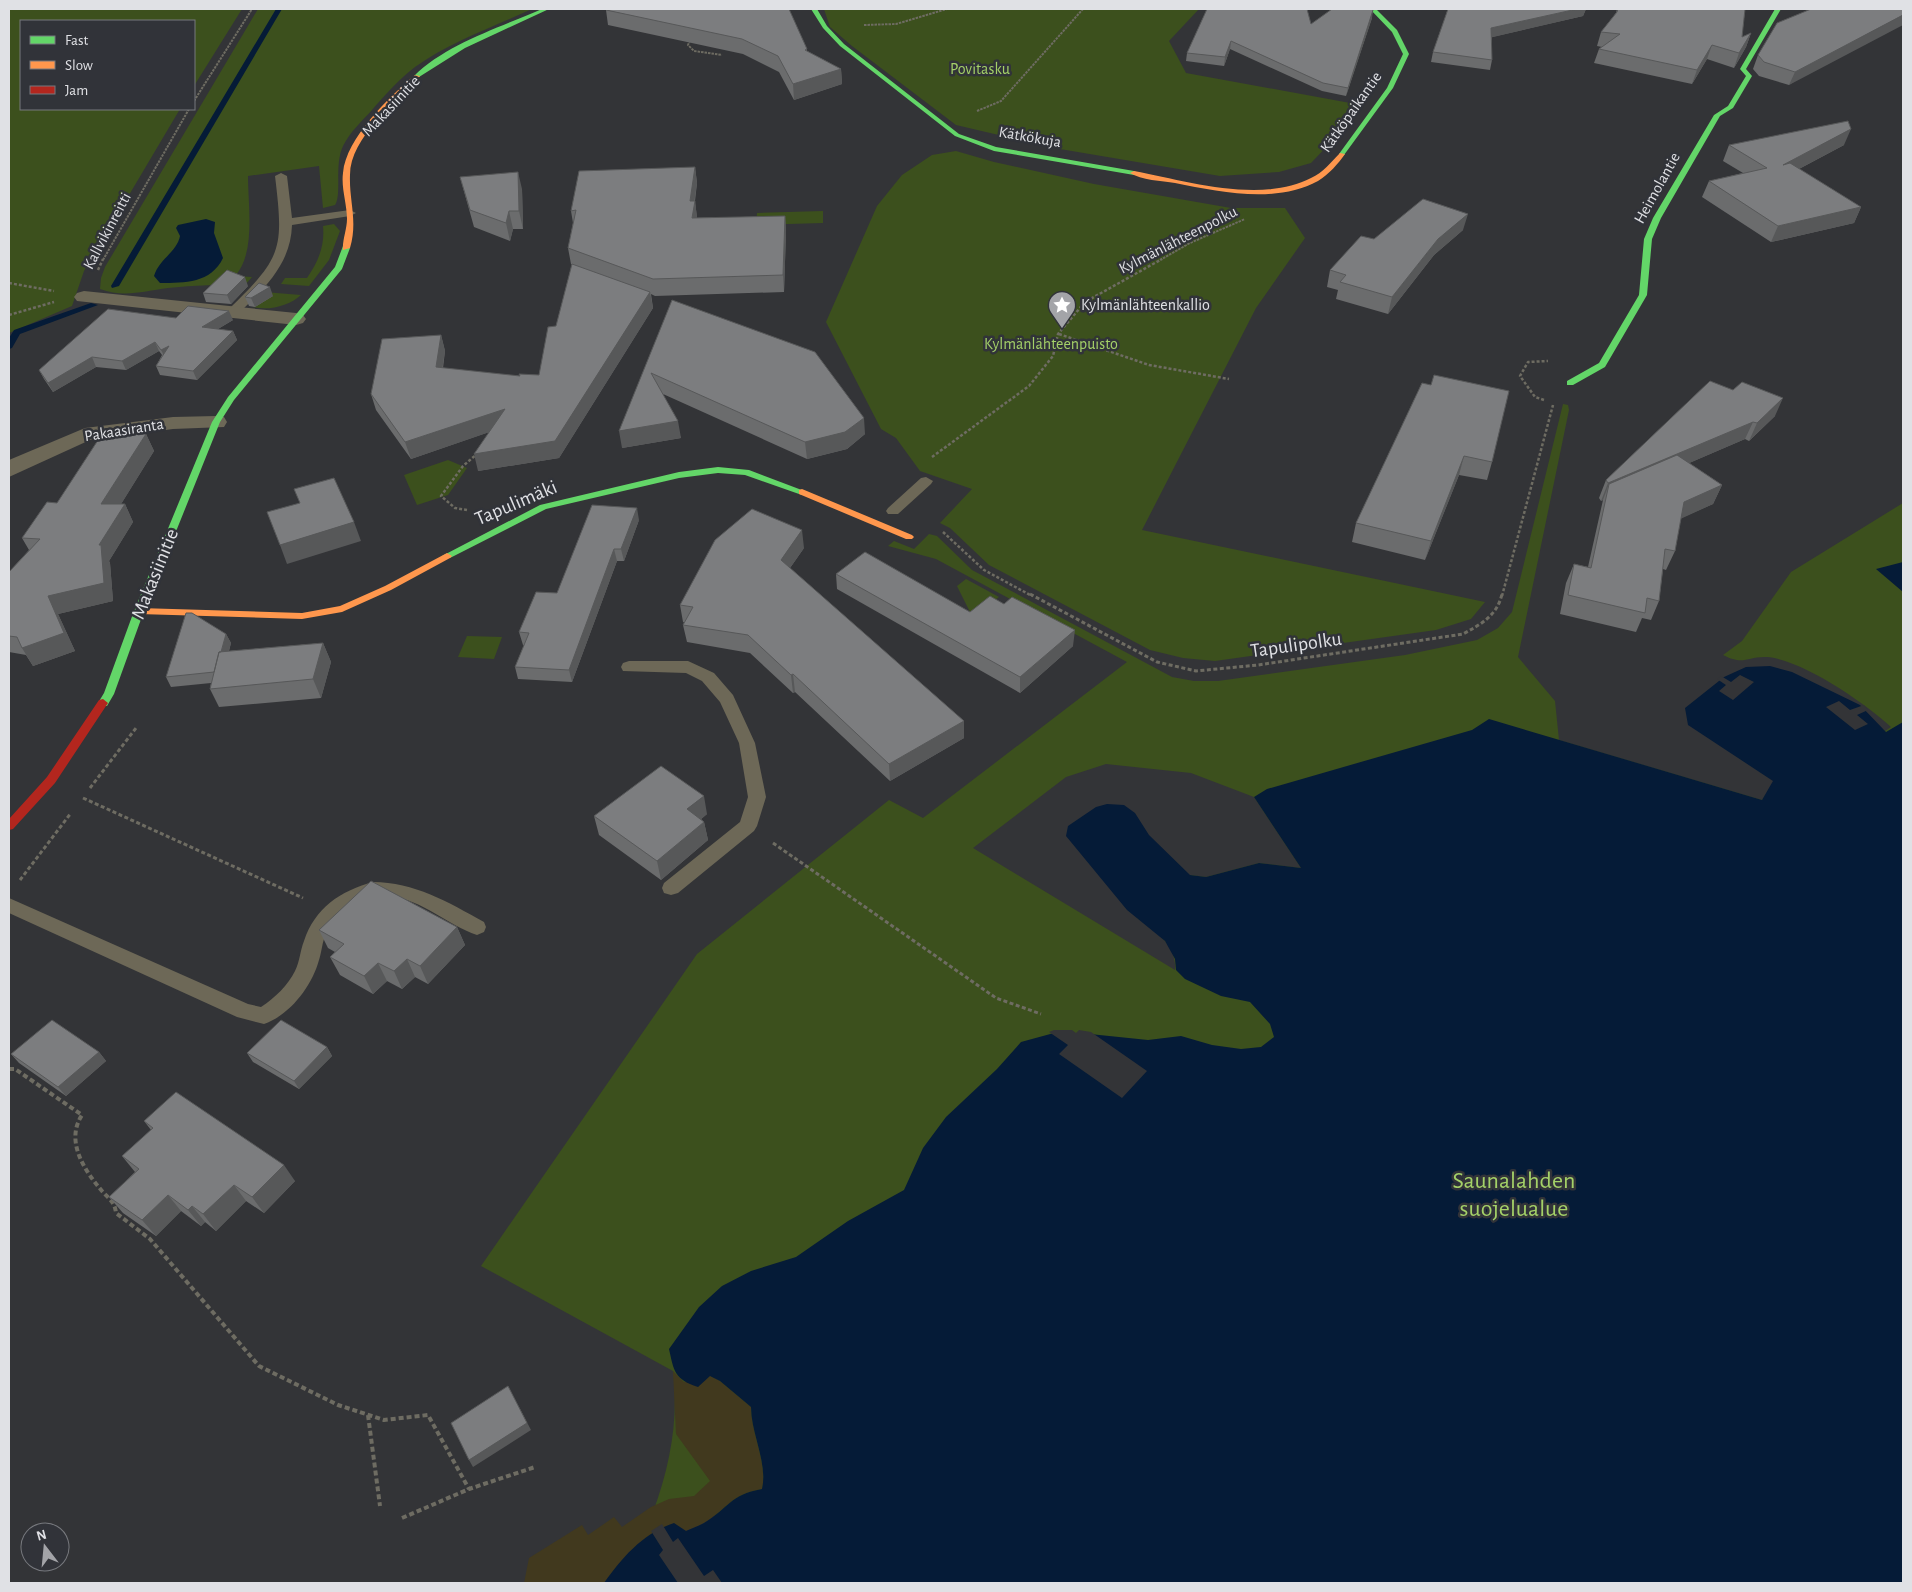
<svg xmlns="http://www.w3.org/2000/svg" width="1912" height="1592" font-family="'Alegreya Sans',sans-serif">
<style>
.green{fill:#3c501d;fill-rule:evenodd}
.sand{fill:#41391e}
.water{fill:#051b37}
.pier{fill:#333437}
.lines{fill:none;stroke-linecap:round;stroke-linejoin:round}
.stream{fill:#051b37;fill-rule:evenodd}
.path-far3{stroke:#6e6c62;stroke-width:2;stroke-dasharray:2.5 1;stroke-linecap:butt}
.path-far2{stroke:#6e6c62;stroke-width:2.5;stroke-dasharray:3 2;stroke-linecap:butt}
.path-far1{stroke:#6e6c62;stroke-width:3;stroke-dasharray:4 2.5;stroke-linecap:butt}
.path{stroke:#6e6c62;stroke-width:4;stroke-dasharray:5 3;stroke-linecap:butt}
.lane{fill:#6d6857;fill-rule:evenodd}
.street{fill:#6d6857;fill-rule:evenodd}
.fast{fill:#63d668;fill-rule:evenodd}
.slow{fill:#ff974d;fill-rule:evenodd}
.jam{fill:#b3261e;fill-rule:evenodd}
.wall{fill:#6b6c6d}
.shaded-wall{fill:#575859}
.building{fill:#7c7d7f;stroke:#575859}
.labels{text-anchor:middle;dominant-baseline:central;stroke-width:5;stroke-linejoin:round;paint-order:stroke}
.far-park-label{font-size:16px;fill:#a4d168;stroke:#313339}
.far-street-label{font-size:16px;fill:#e0e1e5;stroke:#313339}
.far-poi-label{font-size:16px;fill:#e0e1e5;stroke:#313339;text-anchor:start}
.street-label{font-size:20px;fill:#e0e1e5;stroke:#313339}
.near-park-label{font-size:24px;fill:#a4d168;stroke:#313339}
</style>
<rect width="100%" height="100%" fill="#333437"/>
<path class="green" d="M9 9H242L194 86V21H21V109H180L84 271 72 306 9 333Z
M258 9H532C493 27 450 42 415 67 399 79 385 95 372 110 362 121 350 132 343 146 334 165 342 195 335 205L323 208 319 166 248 176C248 206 256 253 235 276L252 277 246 284C220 285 194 285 168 288 144 291 124 298 100 289L101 278 105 267Z
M824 9H1199L1169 41 1186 73 1361 105 1333 140 1311 163 1279 172 1220 176 1054 148 956 125 852 46 830 27Z
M956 151 994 162 1094 184 1231 208H1285L1305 238 1256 308 1142 530 1485 602 1471 619 1436 630 1215 661 1183 658 1150 650 989 565 950 528 940 523 972 489 920 471 896 438 881 429 826 322 877 206 902 175 932 155Z
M823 211V223L756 225 757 213Z
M334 224 340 231 329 260 309 286 281 284 285 278H307C318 262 325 246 323 226Z
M264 292 301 295C289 306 269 311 253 307Z
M1563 404 1568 405 1569 410 1518 657 1555 701 1559 740 1762 800 1774 782 1883 729 1885 731 1891 727C1865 703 1803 660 1767 657 1747 656 1744 666 1723 655L1742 641 1791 572 1903 503V1583L653 1512C670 1467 679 1418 673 1371L481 1266 697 954 889 800 923 818 1127 662 936 559 888 546 894 541 914 549 929 534 937 536 972 570 1172 677 1194 681H1218L1405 655 1477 640 1498 628 1512 612ZM1106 764 1191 773 1254 797 1301 868 1259 863 1206 877 1190 875 1137 918C1155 931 1177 945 1175 970L973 848 1066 777Z
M448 460 467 468 448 495 417 505 404 475Z
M966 579 999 597 986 607 970 612 957 586Z
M467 636 502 637 494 659 458 657Z"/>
<path class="sand" d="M673 1371 684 1382 710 1375 720 1381 751 1407C751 1434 768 1464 762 1489 729 1495 729 1508 704 1523 699 1526 692 1528 686 1531L674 1524 629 1552 604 1583H524L529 1558 582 1525 588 1535 614 1517 622 1527 651 1507 669 1499 694 1496 710 1481 676 1434Z"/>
<path class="water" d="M206 219 215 222 214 233 223 258C211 283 185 283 160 283L154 276C159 259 177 252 180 236L176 228 178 225Z
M1903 562V592L1876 569Z
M1770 666 1792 672 1860 705 1886 732 1903 722V1583H604C622 1558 643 1533 674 1523L686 1531C692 1528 699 1526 704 1523 729 1508 729 1495 762 1489 768 1463 751 1434 751 1407L720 1381 710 1376 698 1387C674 1379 674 1371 669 1349L699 1307 722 1286 751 1271 796 1257 848 1221 904 1190 923 1148 946 1117 997 1069 1021 1042 1054 1033H1080L1148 1040 1181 1036 1212 1045 1241 1049 1261 1047 1274 1037 1270 1024 1250 1002 1221 996 1185 979 1176 970 1175 959 1165 941 1127 910 1066 836 1068 826 1096 807 1107 804 1124 805 1135 813 1149 835 1190 875 1206 877 1259 863 1301 868 1254 797 1267 789 1472 730 1489 719 1762 800 1773 781 1688 725 1685 708 1724 677 1746 667Z"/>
<path class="pier" d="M1740 675 1754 682 1733 700 1719 691 1726 685 1717 679 1721 676 1731 682Z
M1839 701 1850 710 1864 705 1868 710 1857 715 1868 724 1855 730 1826 707Z
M1054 1030H1072L1076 1033 1079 1030 1091 1032 1147 1071 1122 1098 1059 1054 1068 1045 1049 1032Z
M662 1524 673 1542 678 1538 704 1576 713 1570 722 1583H678L659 1555 663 1550 651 1531Z"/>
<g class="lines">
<path class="stream" d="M276 9H282L119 286 112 288 111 286Z
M91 303 98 305 20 334 12 348 9 349V338L14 330Z"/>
<path class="path-far3" d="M864 25 896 24 947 9
M690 40 688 45 694 51 722 55
M194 101 252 9
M977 111 1001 101 1083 9
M103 260 189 109
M1160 260 1190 243 1245 219"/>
<path class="path-far2" d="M98 270 103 259
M9 283 54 291
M9 315 54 302
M1059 334 1149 365 1229 379
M1544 400 1535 397 1520 376 1528 362 1548 361
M932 457 1029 386 1053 356 1058 334 1085 302 1162 259
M467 510 455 508 441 496 463 466 477 454
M943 532 984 570 1032 596
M1502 596 1553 405"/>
<path class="path-far1" d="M1030 594 1157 662 1196 671 1258 665 1463 634C1481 624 1497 616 1502 594
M90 788 136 728
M83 798 303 898
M773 843 996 998 1041 1014
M20 880 71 813"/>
<path class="path" d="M9 1069H15L82 1115C65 1141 84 1170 102 1191 109 1199 115 1202 116 1213L150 1239 259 1366 338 1405 384 1420 428 1415 469 1489
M368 1415 380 1506
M402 1518 469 1489 535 1467"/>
<path class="lane" d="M281 173 287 176 292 218 350 210 356 213 350 216 292 225C291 264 264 289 237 315H229L227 312 229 309C282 257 284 250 275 176Z
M926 477 933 481 931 484 898 514H888L886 511 888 508 921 478Z
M629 661H688L714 673 733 695 755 743 766 797 757 826 754 831 678 893 671 895 664 893 662 888 664 883 740 822 748 797 739 743 720 702 702 681 686 673 623 671 621 667 623 663Z
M373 882C414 882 448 902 484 922L486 927 484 932 477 935C447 925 423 900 390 896 363 893 338 910 326 934 322 942 322 951 319 960 312 986 290 1015 264 1024L237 1017 9 913V898L248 1004 261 1007C275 998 288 985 295 971 300 961 300 951 304 941 315 908 340 891 373 882Z"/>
<path class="street" d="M84 291 296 313 303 315 306 319 303 323 296 325 77 301 74 297 77 293Z
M216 416 224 417 227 422 224 427 173 429 90 440 9 477V460L85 428 173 417Z"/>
<path class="fast" d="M542 9H549L465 48 419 77 414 76C446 44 501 27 542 9Z
M811 9H817L827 26 844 44 959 134 996 147 1134 171 1138 173 1134 175 994 151 955 136 840 46 823 28Z
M1370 9H1376L1397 30 1409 54 1393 88 1344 155 1342 156 1339 154 1387 88 1403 54 1392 32Z
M1775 9H1781L1746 69 1752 76 1733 108 1720 116 1661 218 1652 239 1647 295 1605 367 1573 385H1567V381L1599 363 1639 295 1644 239 1653 218 1714 115 1728 106 1746 76 1740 69Z
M343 246 350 248 342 269 234 400 220 422 144 611 114 694 107 706H99L98 703 104 693 134 611 212 422 228 397 335 267Z
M718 467 749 470 807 492 802 495 799 494 745 475 718 473 679 478 546 509 450 558H444L442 556 540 505 679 472Z"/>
<path class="slow" d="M415 75 420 76C397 102 350 137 350 175 349 201 358 221 350 248L343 250C342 241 347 229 347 219 347 204 341 188 343 173 346 138 389 97 415 75Z
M1340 153 1345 154C1338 164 1329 174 1318 181 1276 204 1220 192 1175 183 1162 181 1141 180 1130 173L1134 171C1187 181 1260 204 1311 178 1323 173 1331 162 1340 153Z
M802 489 912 535 914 537 912 539H906L799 494V490Z
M447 553 452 556 450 558 391 590 342 612 302 619 139 614 134 611 139 608 302 613 340 606 385 586Z"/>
<path class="jam" d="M103 699 108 703 55 783 13 829 9 830V819L47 777 99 700Z"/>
</g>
<path class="wall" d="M1207 9 1311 24 1372 18 1346 96 1322 91 1230 49 1224 66 1186 61 1187 53Z
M1448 9H1586L1583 16 1492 37V60L1490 70 1431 62 1433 52Z
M1617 9H1745L1742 37 1751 33 1746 47 1734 68 1707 59 1692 84 1594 63 1599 49 1602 47 1597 46 1601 32 1616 13Z
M1903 9 1789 85 1759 76 1753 69 1758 55Z
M606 10 807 49V51L841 69 842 84 794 100 779 72 743 54 608 25Z
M1729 145H1844L1799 169 1861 207 1854 223 1771 242 1702 197 1709 181 1743 173 1723 161Z
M695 167 697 183 695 201 697 218 785 216 786 232 784 292 655 296 651 294 653 308 559 458 478 471 489 432 411 459 376 410 371 394 441 335 445 351 443 368 519 376 539 375 556 326 572 264H571L568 248 573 223 571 211Z
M460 177 522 189 523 229H513L510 241 474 227Z
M1463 230 1434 255 1388 314 1336 299 1338 290 1327 287 1330 270 1374 239Z
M248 286 231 304 206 302 203 293Z
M273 296 255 307 249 306 245 297Z
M672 300 865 434 847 449 807 459 663 394 681 438 622 448Z
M176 318 233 320 218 329 233 331 237 340 197 380 160 375 156 366 162 355 159 351 126 370 96 367 53 392 44 379 39 370Z
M1710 381 1775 416 1749 441 1745 439 1689 463 1722 485 1713 504 1681 518 1675 551 1666 570 1663 569 1659 601 1651 620 1642 618 1636 632 1560 614 1566 583 1574 564 1588 567 1603 500 1601 501 1599 498 1606 480Z
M1422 383 1492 462 1487 480 1459 475 1425 560 1352 542 1356 523Z
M146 434 154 451 121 504H125L133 522 109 561 110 563 113 601 58 614 75 651 33 666 26 655 9 652V572L29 550 22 538 57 503Z
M639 520 624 561H617L572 682 518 679 515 667 524 645H523L519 632 557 593Z
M804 548 790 568 964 721V738L890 781 795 692 793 693 750 653 687 642 683 625 685 623 683 622 680 605Z
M836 574 970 612 1004 604 1073 646 1020 693 837 589Z
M226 634 231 643 229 651 323 643 331 662 321 698 219 707 210 689 211 683 171 687 166 677Z
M707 814 701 819 704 822 708 840 661 880 599 835 594 816Z
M457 927 465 945 428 984 415 977 402 989 387 981 373 994 340 975 330 957 335 952 328 948 319 930Z
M327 1047 332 1056 299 1089 253 1062 247 1053Z
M99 1052 106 1061 66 1096 19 1063 11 1054Z
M144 1121 295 1181 264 1213 246 1201 216 1231 205 1222 201 1226 181 1211 156 1236 123 1213 109 1197 135 1172 122 1156 151 1130Z"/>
<path class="shaded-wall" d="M1577 9H1586L1583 16 1489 38 1491 28Z
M1373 10 1372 18 1346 96 1348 88Z
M1903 15V25L1789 85 1795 72Z
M1751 33 1746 47 1734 68 1739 53Z
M1231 41 1230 49 1224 66 1225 57Z
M1712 45 1707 59 1692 84 1697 70Z
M841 69 842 84 794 100 793 84Z
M1851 129 1844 145 1776 181 1783 165Z
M695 167 697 183 693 211 695 201 697 217 695 234 690 201Z
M518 172 522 189 523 229 519 211Z
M1861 207 1854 223 1771 242 1778 226Z
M509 211 513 229 510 241 506 223Z
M1468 214 1463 230 1434 255 1388 314 1392 297 1438 239Z
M785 216 786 232 784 292 783 275Z
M245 277 248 286 231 304 227 295Z
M270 287 273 296 255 307 251 298Z
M650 292 653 308 559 458 478 471 474 454Z
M229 311 233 320 206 336 202 327Z
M233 331 237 340 197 380 193 371Z
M441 335 445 351 440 383 436 367Z
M155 342 159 351 126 370 122 361Z
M169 346 166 359 161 350Z
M92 357 96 367 53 392 48 383Z
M1783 398 1775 416 1749 441 1757 423Z
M505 409 510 425 411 459 405 442Z
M864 418 865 434 847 449 807 459 805 442Z
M678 421 681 438 622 448 619 431Z
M1753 422 1745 439 1606 499 1609 484 1603 500 1601 501 1608 483Z
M146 434 154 451 110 522 101 504Z
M1464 456 1459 475 1425 560 1431 541Z
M1722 485 1713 504 1676 521 1684 502Z
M125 504 133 522 109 561 110 563 113 601 58 614 75 651 33 666 22 648 48 596 99 545Z
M637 508 639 520 624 561 621 549Z
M354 522 361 541 287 564 280 545Z
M802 530 804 548 783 578 781 560Z
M614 549 617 561 572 682 569 670Z
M1075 630 1073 646 1020 693V677Z
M226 634 231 643 220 682 216 672Z
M323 643 331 662 321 698 313 679Z
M793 674 795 692 793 693 791 675Z
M964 721V738L890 781 889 764Z
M704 796 707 814 691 828 687 809Z
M704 822 708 840 661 880 657 861Z
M457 927 465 945 428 984 420 966Z
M407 959 415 977 402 989 394 971Z
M378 963 387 981 373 994 364 976Z
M327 1047 332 1056 299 1089 294 1081Z
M99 1052 106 1061 66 1096 58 1087Z
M284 1165 295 1181 264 1213 252 1197Z
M234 1185 246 1201 216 1231 203 1214Z
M168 1195 181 1211 156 1236 142 1220Z
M192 1206 205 1222 201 1226 188 1210Z
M508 1386 531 1430 473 1467 469 1460Z"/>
<path class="building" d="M607 9H789L807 49 805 50 841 69 793 84 778 56 742 39 606 10Z
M1207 9H1307L1311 24 1332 9H1372L1373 10 1348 88 1323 83 1231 41 1225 57 1187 53Z
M1448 9H1577L1491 28 1492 60 1433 52Z
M1618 9H1745L1742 37 1751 33 1739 53 1712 45 1697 70 1599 49 1620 34 1601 32 1617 12Z
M1811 9H1903V15L1795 72 1764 62 1758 55 1777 23Z
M1848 121 1851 129 1783 165 1790 163 1861 207 1778 226 1709 181 1767 168 1729 145Z
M695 167 690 201H695L692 218 785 216 783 275 653 279 568 248 576 210 571 211 579 171Z
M518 172 519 211H509L506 223 470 210 460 177Z
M1423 199 1468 214 1438 239 1392 297 1340 282 1346 275 1330 270 1361 236 1374 239Z
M572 264 650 292 555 441 474 454 505 409 405 442 371 394 382 339 441 335 436 367 520 376 519 374 539 375 548 327 556 326Z
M227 270 245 277 227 295 203 293Z
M259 283 270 287 251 298 245 297Z
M672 300 815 352 864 418 845 432 805 442 651 373 678 421 619 431Z
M188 306 229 311 202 327 233 331 193 371 156 366 169 346 161 350 155 342 122 361 92 357 48 383 39 370 108 309 176 318Z
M1434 375 1509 391 1492 462 1464 456 1431 541 1356 523 1422 383 1431 385Z
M1710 381 1733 390 1742 382 1783 398 1757 423 1753 422 1608 483 1606 480Z
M102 434H146L101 504H125L99 545H101L104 583 48 596 64 633 22 648 17 637 9 636V572L40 539 22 538 47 502 57 503Z
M1677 455 1722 485 1684 502 1675 551 1665 549 1659 601 1647 598 1645 613 1568 595 1574 564 1591 568 1609 484Z
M334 478 354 522 280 545 267 512 300 503 294 489Z
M592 505 637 508 621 549H614L569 670 515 667 529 633 519 632 536 592 557 593Z
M752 509 802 530 781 560 964 721 889 764 793 674 791 675 748 635 683 625 693 607 680 605 715 540Z
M865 552 970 612 990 596 1004 604 1012 597 1075 630 1020 677 836 574Z
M186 613H192L226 634 221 652H219L214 672 166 677Z
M323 643 313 679 210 689 219 652Z
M661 766 704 796 687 809 704 822 657 861 594 816Z
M371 881 457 927 420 966 407 959 394 971 378 963 364 976 330 957 344 944 319 930Z
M52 1020 99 1052 58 1087 11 1054Z
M281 1020 327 1047 294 1081 247 1053Z
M176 1092 284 1165 252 1197 234 1185 203 1214 192 1206 188 1210 168 1195 142 1220 109 1197 139 1169 122 1156 153 1128 144 1121Z
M508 1386 527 1423 469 1460 451 1423Z"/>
<defs>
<g id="sight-pin" transform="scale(1.4375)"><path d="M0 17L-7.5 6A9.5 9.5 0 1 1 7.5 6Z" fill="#a3a4a8" stroke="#313339"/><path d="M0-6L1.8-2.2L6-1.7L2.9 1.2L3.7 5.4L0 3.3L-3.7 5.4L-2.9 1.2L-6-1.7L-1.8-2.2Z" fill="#fff"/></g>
</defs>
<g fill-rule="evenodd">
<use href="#sight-pin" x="1062" y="305"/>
</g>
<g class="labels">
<g class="far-park-label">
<text x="980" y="69">Povitasku</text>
<text x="1051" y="344">Kylmänlähteenpuisto</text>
</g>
<g class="far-street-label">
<text transform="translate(391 106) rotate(-47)">Makasiinitie</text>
<text transform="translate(1351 112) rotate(-55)">Kätköpaikantie</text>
<text transform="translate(1030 137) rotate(10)">Kätkökuja</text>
<text transform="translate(1657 188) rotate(-61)">Heimolantie</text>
<text transform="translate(107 231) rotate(-62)">Kallvikinreitti</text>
<text transform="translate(1178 240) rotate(-27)">Kylmänlähteenpolku</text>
<text transform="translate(124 430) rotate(-9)">Pakaasiranta</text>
</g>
<g class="far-poi-label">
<text x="1081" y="305">Kylmänlähteenkallio</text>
</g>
<g class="street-label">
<text transform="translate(516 503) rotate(-23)">Tapulimäki</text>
<text transform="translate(155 574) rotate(-68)">Makasiinitie</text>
<text transform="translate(1296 645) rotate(-8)">Tapulipolku</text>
</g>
<g class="near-park-label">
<text x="1514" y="1181">Saunalahden<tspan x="1514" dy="28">suojelualue</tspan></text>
</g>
</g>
<rect width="1912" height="1592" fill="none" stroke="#e0e1e5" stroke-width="20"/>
<rect x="20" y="20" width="175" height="90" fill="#313339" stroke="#77797e"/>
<rect x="30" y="36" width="25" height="8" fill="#63d668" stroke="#77797e"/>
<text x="65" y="45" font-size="15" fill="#e0e1e5">Fast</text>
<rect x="30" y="61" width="25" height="8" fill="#ff974d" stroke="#77797e"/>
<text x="65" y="70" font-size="15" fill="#e0e1e5">Slow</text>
<rect x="30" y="86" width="25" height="8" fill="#b3261e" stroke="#77797e"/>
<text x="65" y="95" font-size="15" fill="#e0e1e5">Jam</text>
<g transform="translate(45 1547) rotate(344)"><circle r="24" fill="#313339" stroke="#77797e"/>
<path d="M0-4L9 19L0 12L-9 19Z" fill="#a3a4a8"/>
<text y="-8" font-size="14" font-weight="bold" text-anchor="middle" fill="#e0e1e5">N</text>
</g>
</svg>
